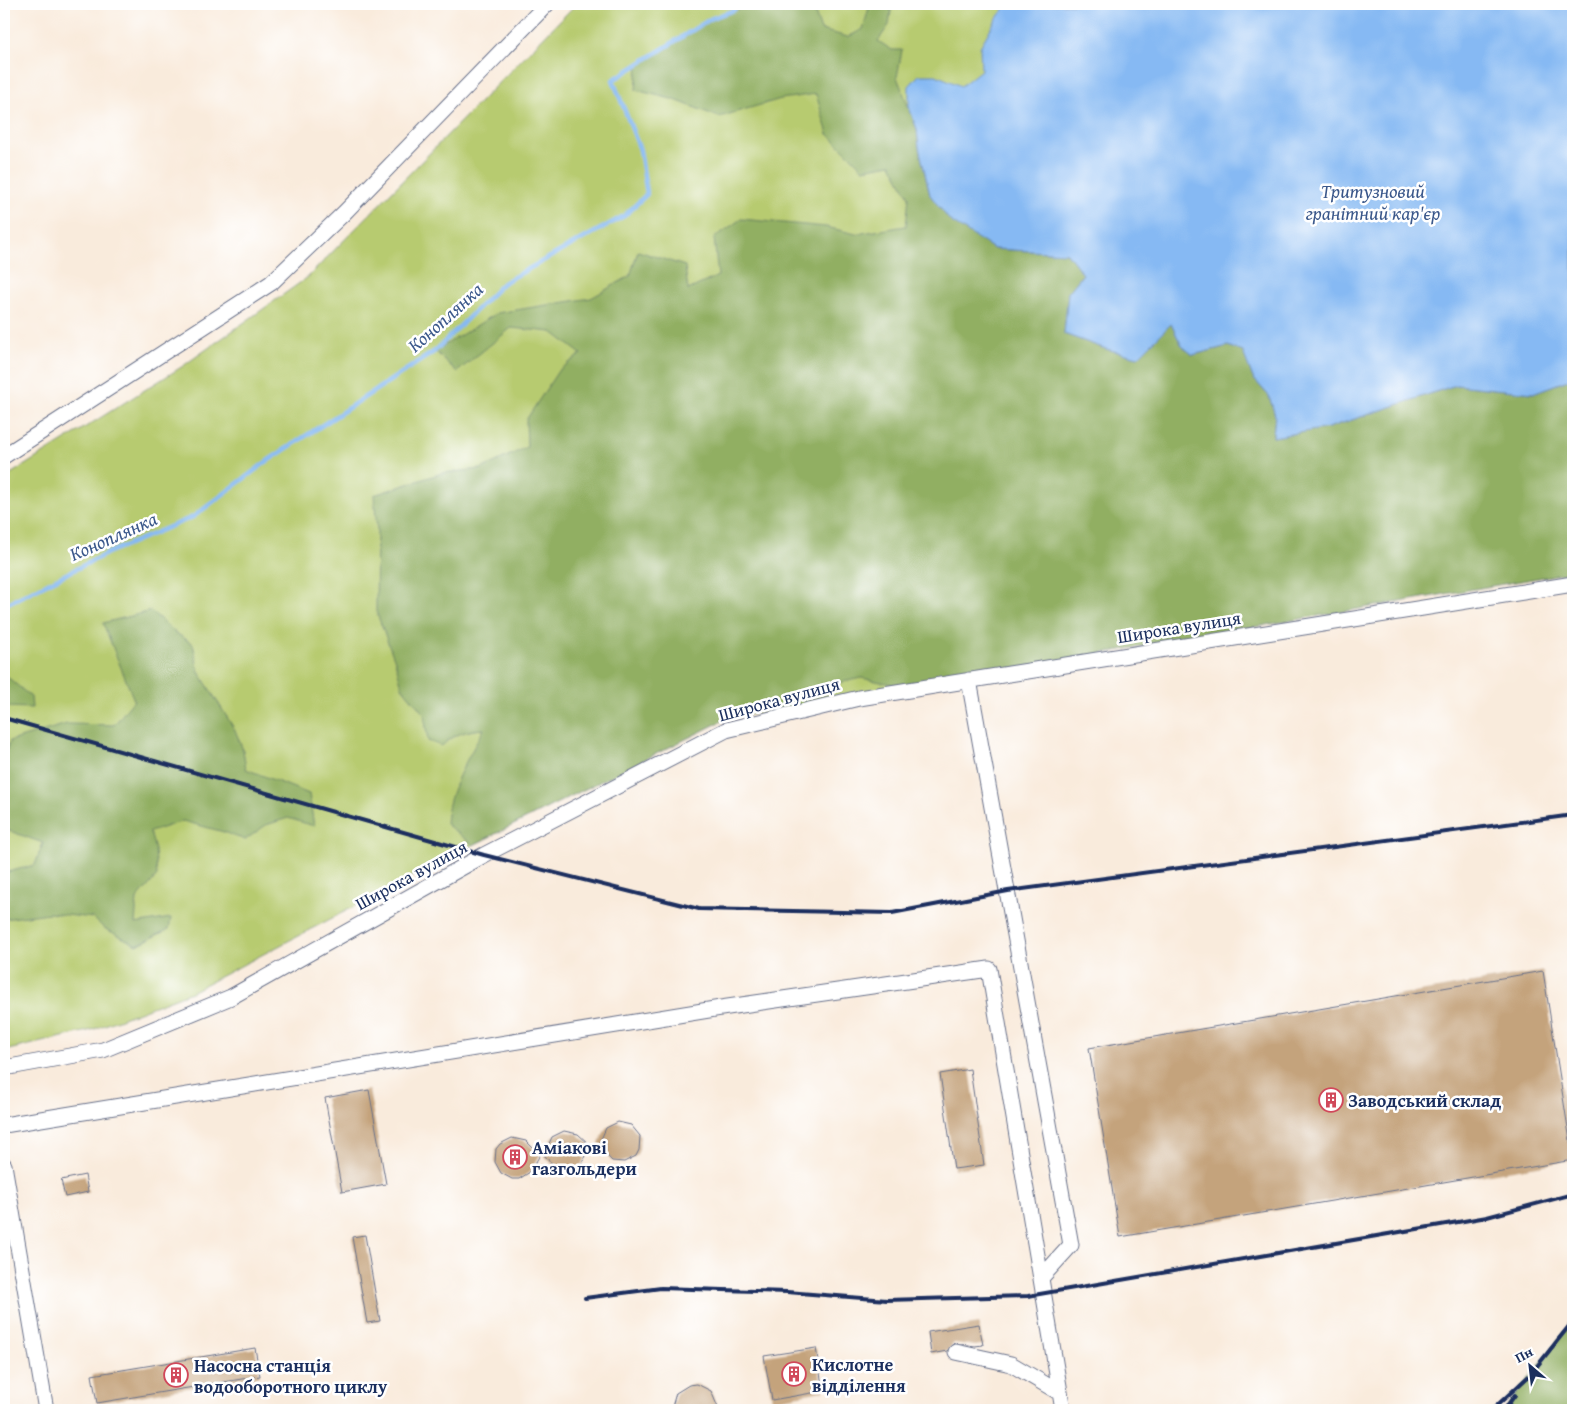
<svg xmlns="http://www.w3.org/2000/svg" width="1577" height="1414" font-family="'Gentium Book Plus',serif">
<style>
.green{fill:#b7cb6f;stroke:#697d66}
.forest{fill:#91af62;stroke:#566f60}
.water{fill:#86b9f3;stroke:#5074a8}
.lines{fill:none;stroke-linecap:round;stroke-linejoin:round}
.stream{stroke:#86b9f3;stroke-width:4.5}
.building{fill:#c4a37c}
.minor-casing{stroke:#69718a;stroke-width:17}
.minor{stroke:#fff;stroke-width:15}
.rail{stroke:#1b2f5e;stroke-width:4}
.labels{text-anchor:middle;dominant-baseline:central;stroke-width:5;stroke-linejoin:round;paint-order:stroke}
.street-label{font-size:18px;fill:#1b2f5e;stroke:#fff}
.poi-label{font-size:18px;font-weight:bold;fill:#1b2f5e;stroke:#fff;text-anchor:start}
.water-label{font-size:19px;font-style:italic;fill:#3b588b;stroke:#fff}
</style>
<rect width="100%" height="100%" fill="#fff"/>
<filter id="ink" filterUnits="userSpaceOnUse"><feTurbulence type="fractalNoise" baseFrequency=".02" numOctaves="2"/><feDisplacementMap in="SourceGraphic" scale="10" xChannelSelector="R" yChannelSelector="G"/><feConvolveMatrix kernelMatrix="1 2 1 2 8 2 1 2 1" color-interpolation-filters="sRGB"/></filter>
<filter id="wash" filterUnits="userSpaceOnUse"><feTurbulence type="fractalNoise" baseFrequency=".0096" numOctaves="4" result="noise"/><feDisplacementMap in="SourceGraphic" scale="20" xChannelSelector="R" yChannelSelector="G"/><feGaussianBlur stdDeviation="1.12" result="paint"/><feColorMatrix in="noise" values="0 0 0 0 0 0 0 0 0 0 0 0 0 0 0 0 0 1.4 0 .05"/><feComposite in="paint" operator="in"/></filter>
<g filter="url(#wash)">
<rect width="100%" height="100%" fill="#f9ebdc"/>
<path class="green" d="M576 4H1573V572L1393 602 726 719 447 858 191 992 92 1030 4 1051V478L183 366 308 277Z"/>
<path class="forest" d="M755 4H812L821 30 848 37 863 29 870 4H892L889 25 878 41 892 50H902L897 77 917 129 919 147 930 195 994 249 1067 253 1083 274 1068 293 1064 334 1106 349 1138 357 1171 323 1182 346 1193 355 1228 346 1244 352 1253 378 1269 396 1275 415 1273 437 1328 428 1456 385 1533 393 1573 378V572L907 687 861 678 817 688 803 705 765 712 748 708 473 845 446 824C448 789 467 760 484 729 468 730 453 734 442 746L428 741 424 714 402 687 395 661 376 611 377 530 374 495 442 473 481 469 527 447 526 420 558 371 581 354 552 332 511 328 457 372 435 351 497 313 591 298 630 276 638 251 685 266 688 290 718 276 714 238 741 219 826 227 856 234 906 226 909 197 891 164 863 169 828 134 816 94 781 99 719 117 675 100 636 90 638 64 712 18Z
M151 611 176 633 193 644 199 672 235 730 243 750 246 769 309 794 314 826 288 818 266 825 245 840 224 832 183 821 150 832 155 850 157 876 137 899 135 924 171 918 169 929 137 945 104 928 93 918 49 913 4 919V873L35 865 43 843 4 829V756L10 741 67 724 114 725 134 700 103 623Z
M4 674 31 697 32 708 4 707Z
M1573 1321V1410H1504Z"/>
<path class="water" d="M1008 4H1573V378L1533 393 1456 385 1328 428 1273 437 1275 415 1269 396 1253 378 1243 352 1228 346 1193 355 1182 346 1171 324 1138 357 1106 349 1064 334 1068 293 1083 274 1067 253 994 249 950 221 930 195 919 147 917 129 909 107V86L919 75H936L961 86 981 70 980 47 996 19Z"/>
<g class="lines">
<path class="stream" d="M4 605 110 552 193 517 266 462 435 351 503 283 624 216 647 194 640 150 613 80 712 18 734 10 738 4"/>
</g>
<g id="blocks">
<path class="building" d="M1543 971 1573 1160 1120 1237 1089 1048Z
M970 1069 984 1165 954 1169 940 1074Z
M369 1090 386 1184 342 1192 325 1098Z
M618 1122 631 1125 640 1136 639 1150 636 1156 624 1162 612 1161 598 1146 606 1128Z
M564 1131 578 1134 589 1144 582 1164 571 1171 558 1170 544 1155 552 1137Z
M512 1138 526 1141 540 1155 530 1172 519 1179H512L501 1173 495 1162 496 1149 500 1144Z
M85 1175 88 1192 65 1197 61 1180Z
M365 1235 380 1321 367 1323 352 1237Z
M979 1324 983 1345 975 1346 954 1343 947 1351 931 1354 928 1332Z
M255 1348 260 1376 97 1403 92 1375Z
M816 1348 823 1391 772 1400 764 1356Z
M697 1384 711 1391 719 1410H671L676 1393 689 1385Z"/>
</g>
</g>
<g filter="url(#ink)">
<use href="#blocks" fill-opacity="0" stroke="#69718a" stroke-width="1"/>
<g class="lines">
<g class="minor-casing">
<path id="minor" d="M4 456 271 283 344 213 547 4
M969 680 1071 1245 1041 1278
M4 1068 103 1050 231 997 484 855 726 730 859 698 1573 584
M4 1125 721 1008 989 969 1063 1410
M4 1165 46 1410
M956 1352 1011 1364 1060 1393"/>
</g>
<use href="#minor" class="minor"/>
<path class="rail" d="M4 718 484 855 699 909 892 913 1008 891 1573 815
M585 1298 661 1288 787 1292 887 1300 1028 1296 1487 1217 1573 1194
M1492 1410 1530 1375 1573 1321
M1504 1410 1515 1395"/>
</g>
</g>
<defs>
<g id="building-ring" transform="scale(1.25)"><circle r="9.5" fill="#fff" stroke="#d1495b" stroke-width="1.5"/><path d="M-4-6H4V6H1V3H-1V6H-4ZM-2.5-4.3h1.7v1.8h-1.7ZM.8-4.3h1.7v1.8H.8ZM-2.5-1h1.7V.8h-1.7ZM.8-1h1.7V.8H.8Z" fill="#d1495b"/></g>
</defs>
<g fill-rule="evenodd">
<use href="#building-ring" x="1331" y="1100"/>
<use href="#building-ring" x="515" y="1157"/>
<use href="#building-ring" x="794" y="1374"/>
<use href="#building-ring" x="176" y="1375"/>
</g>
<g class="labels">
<g class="street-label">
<text transform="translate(1179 627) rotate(-9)">Широка вулиця</text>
<text transform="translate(779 699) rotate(-15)">Широка вулиця</text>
<text transform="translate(411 875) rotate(-29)">Широка вулиця</text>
</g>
<g class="poi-label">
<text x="1348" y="1100">Заводський склад</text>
<text x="532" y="1147">Аміакові<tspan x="532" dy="21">газгольдери</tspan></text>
<text x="812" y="1364">Кислотне<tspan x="812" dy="21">відділення</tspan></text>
<text x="194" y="1365">Насосна станція<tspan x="194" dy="21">водооборотного циклу</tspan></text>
</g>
<g class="water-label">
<text x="1373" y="191">Тритузновий<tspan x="1373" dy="22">гранітний кар'єр</tspan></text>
<text transform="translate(445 317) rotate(-42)">Коноплянка</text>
<text transform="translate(113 536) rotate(-24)">Коноплянка</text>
</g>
</g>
<rect width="1577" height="1414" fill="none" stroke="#fff" stroke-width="20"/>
<g transform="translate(1530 1366) rotate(332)" stroke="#ffffff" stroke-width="4" paint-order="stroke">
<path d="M0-4L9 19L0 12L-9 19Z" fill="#1b2f5e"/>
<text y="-8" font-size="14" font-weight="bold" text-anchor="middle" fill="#1b2f5e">Пн</text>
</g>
</svg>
